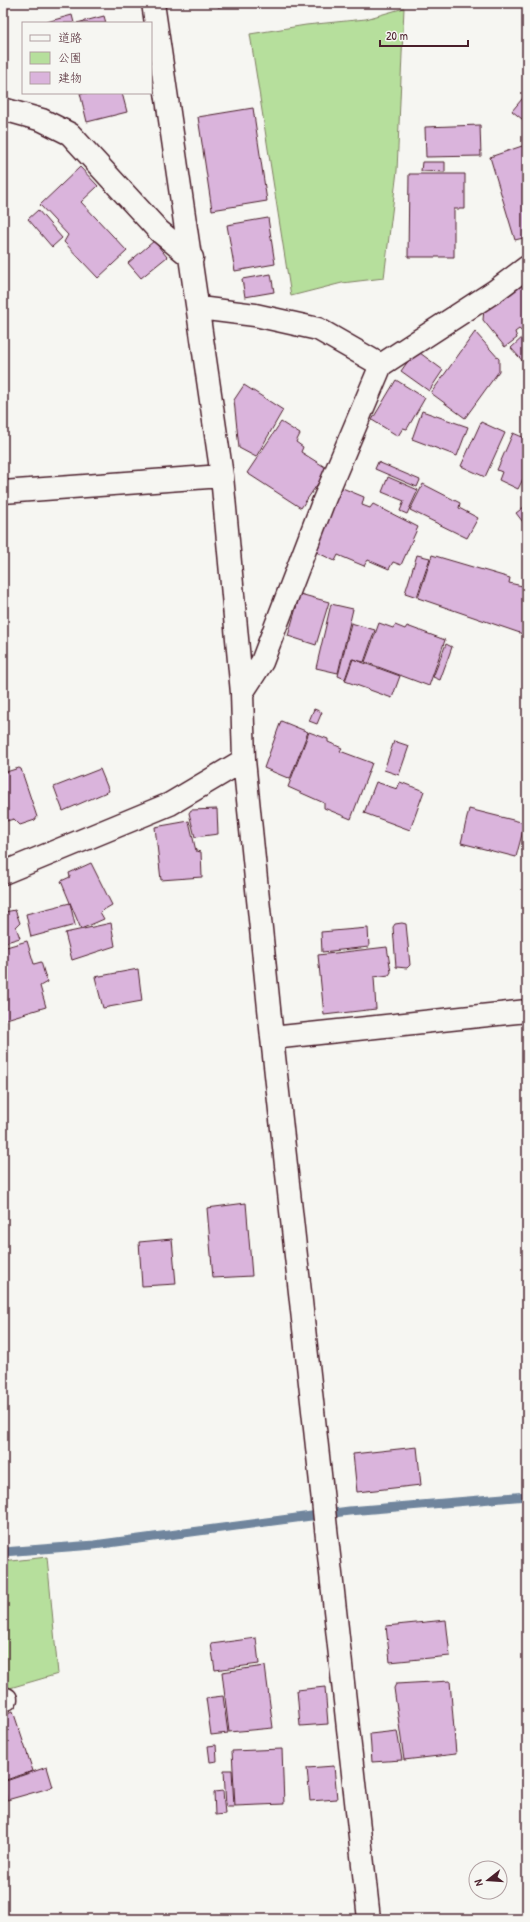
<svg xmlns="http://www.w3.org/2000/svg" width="530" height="1922" font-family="'Patrick Hand','Klee One',sans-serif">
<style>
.green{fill:#b6df9c;stroke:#807f64}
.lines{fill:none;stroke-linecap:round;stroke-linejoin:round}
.stream{stroke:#6f859d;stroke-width:9}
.building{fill:#dab4dc;stroke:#4a1f2b}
.minor-casing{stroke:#4a1f2b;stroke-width:25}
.minor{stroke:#f6f6f2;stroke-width:22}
</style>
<rect width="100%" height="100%" fill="#f6f6f2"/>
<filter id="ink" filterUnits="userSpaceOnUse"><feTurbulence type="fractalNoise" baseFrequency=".025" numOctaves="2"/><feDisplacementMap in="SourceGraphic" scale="8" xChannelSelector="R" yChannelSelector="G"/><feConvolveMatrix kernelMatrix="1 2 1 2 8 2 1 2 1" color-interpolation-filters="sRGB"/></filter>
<g filter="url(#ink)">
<path class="green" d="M404 8 397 171 384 278 342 283 291 296 250 34 306 25 366 19Z
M47 1557 58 1674 3 1690V1562Z"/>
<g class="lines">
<path class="stream" d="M3 1552 94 1545 349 1511 527 1496"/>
</g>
<path class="building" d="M217 3H245L218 7Z
M72 15 74 23H43Z
M104 16 106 23H77Z
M80 93H122L127 112 87 122Z
M527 93V123L512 111Z
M253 108 267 201 212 210 198 117Z
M480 125 481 156 426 157 425 127Z
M525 145 527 151V237L515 240 490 157Z
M422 162H445V172L421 171Z
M80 167 98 186 81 202 127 251 98 278 64 242 68 235 40 205Z
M409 174H465V209H454V257H408Z
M38 210 62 238 52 247 28 219Z
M268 218 275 264 235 271 227 225Z
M154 241 167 257 141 278 128 263Z
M271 274 274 292 245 297 242 279Z
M527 278V366L511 348 525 335V334L519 329 515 332 517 338 505 347 483 320 484 309Z
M475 332 499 359V371L465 418 431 393Z
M416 350 443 370 429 391 401 371Z
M396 380 425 398 407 429 403 428 398 436 372 420Z
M244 385 283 410 256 457 239 448 234 400Z
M422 411 468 427 457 456 412 439Z
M281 422 300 434 296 442 303 447 301 452 328 469 301 508 247 473Z
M481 422 505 433 485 477 461 466Z
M513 433 527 439V480L523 479 518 489 499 480 502 472 497 470Z
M378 462 420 480 417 487 375 469Z
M388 477 418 490 407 514 400 511 404 501 382 492Z
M423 484 460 503 459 508 478 518 467 538 410 510Z
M340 487 364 497 362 505 370 508 373 504 418 527 401 565 393 562 389 569 368 560 364 566 338 555 335 561 314 551Z
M524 507 527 510 526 526 516 513Z
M417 555 430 558 417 597 405 593Z
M432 555 510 578 509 583 527 587V623L523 634 418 598Z
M300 594 329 602 316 645 288 636Z
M331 604 353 609 338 673 316 668Z
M351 623 375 630 364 662 352 659 345 679 338 676Z
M379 623 393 628 395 625 405 629 407 626 445 640 429 686 365 662Z
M446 644 452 647 440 680 433 677Z
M353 659 400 676 392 698 345 681Z
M314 709 322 712 317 724 309 721Z
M281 721 308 732 290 779 264 768Z
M309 732 328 739V742L342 748 340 751 372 763 351 819 324 808V803L288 787Z
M394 741 409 746 399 775 384 770Z
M19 768 21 769 37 817 35 820 20 825 14 819 3 822V773Z
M100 769 109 791 63 811 54 787Z
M376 782 397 789 400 782 424 791 410 830 364 813Z
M217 809 218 834 195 837 189 813 191 810Z
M469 809 525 823 516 857 461 843Z
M189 821 196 851 201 852 202 877 161 880 155 827Z
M91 863 112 905 100 912 104 919 81 929 61 881 70 877 69 873Z
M70 903 75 925 31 937 26 914Z
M3 905 5 912 15 910 20 923 16 927 20 938 3 943Z
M111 923 115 946 72 960 65 933Z
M402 923 406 924 410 965 407 968 396 967 393 927 395 924Z
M368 928 369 947 322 952 321 932Z
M27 941 34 964 41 962 47 982 40 986 46 1007 3 1020V948Z
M387 947 391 972 389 975 374 977 376 1009 324 1015 318 955Z
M138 969 142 1001 103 1008 95 977Z
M246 1203 252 1276 213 1278 207 1208Z
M172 1239 176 1284 142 1286 139 1242Z
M417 1447 421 1485 357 1492 353 1454Z
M446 1620 450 1656 390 1662 386 1626Z
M256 1638 259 1664 215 1670 211 1644Z
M265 1666 273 1728 229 1732 222 1672Z
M450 1681 456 1754 404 1760 394 1688 396 1684Z
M325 1687 328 1724 300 1726 297 1690Z
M223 1696 228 1733 211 1735 206 1698Z
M13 1711 33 1771 3 1781V1714Z
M397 1731 402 1760 372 1762 370 1734Z
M216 1745 217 1761 210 1762 208 1746Z
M282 1749 284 1804 235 1806 232 1751Z
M334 1766 337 1799 310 1801 307 1768Z
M47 1767 53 1787 7 1800 3 1782Z
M224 1770H232L234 1807H226Z
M223 1791 225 1814 215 1815 214 1792Z"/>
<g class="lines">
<g class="minor-casing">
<path id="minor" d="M153 3 222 476 242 693 244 760 272 1038 369 1919
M3 109 42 120 70 134 159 231 192 258
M199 308 255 315 318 329 381 365
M3 492 222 476
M242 693 262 662 324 500 381 365 495 291 527 267
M3 873 170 804 244 760
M272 1038 527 1011
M3 1700 6 1699"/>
</g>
<use href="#minor" class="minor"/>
</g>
</g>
<rect width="530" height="1922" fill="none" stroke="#f6f6f2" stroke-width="16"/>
<rect x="8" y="8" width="514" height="1906" fill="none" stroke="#4a1f2b" stroke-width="1.5" filter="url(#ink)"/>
<rect x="22" y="22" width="130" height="72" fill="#f6f6f2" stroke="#b1a0a2"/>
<rect x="30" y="35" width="20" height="6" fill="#f6f6f2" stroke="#b1a0a2"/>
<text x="58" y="42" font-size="12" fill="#4a1f2b">道路</text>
<rect x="30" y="52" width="20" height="12" fill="#b6df9c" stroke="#b1a0a2"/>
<text x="58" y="62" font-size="12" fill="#4a1f2b">公園</text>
<rect x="30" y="72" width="20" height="12" fill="#dab4dc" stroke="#b1a0a2"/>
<text x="58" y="82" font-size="12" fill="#4a1f2b">建物</text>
<g transform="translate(488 1880) rotate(253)"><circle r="19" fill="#f6f6f2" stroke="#b1a0a2"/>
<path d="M0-3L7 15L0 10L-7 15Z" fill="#4a1f2b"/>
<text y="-6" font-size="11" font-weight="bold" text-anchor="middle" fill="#4a1f2b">N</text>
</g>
<path d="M380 40v6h88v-6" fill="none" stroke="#4a1f2b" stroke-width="2"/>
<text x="386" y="40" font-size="12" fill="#4a1f2b" stroke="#f6f6f2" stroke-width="3" paint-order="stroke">20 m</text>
</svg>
